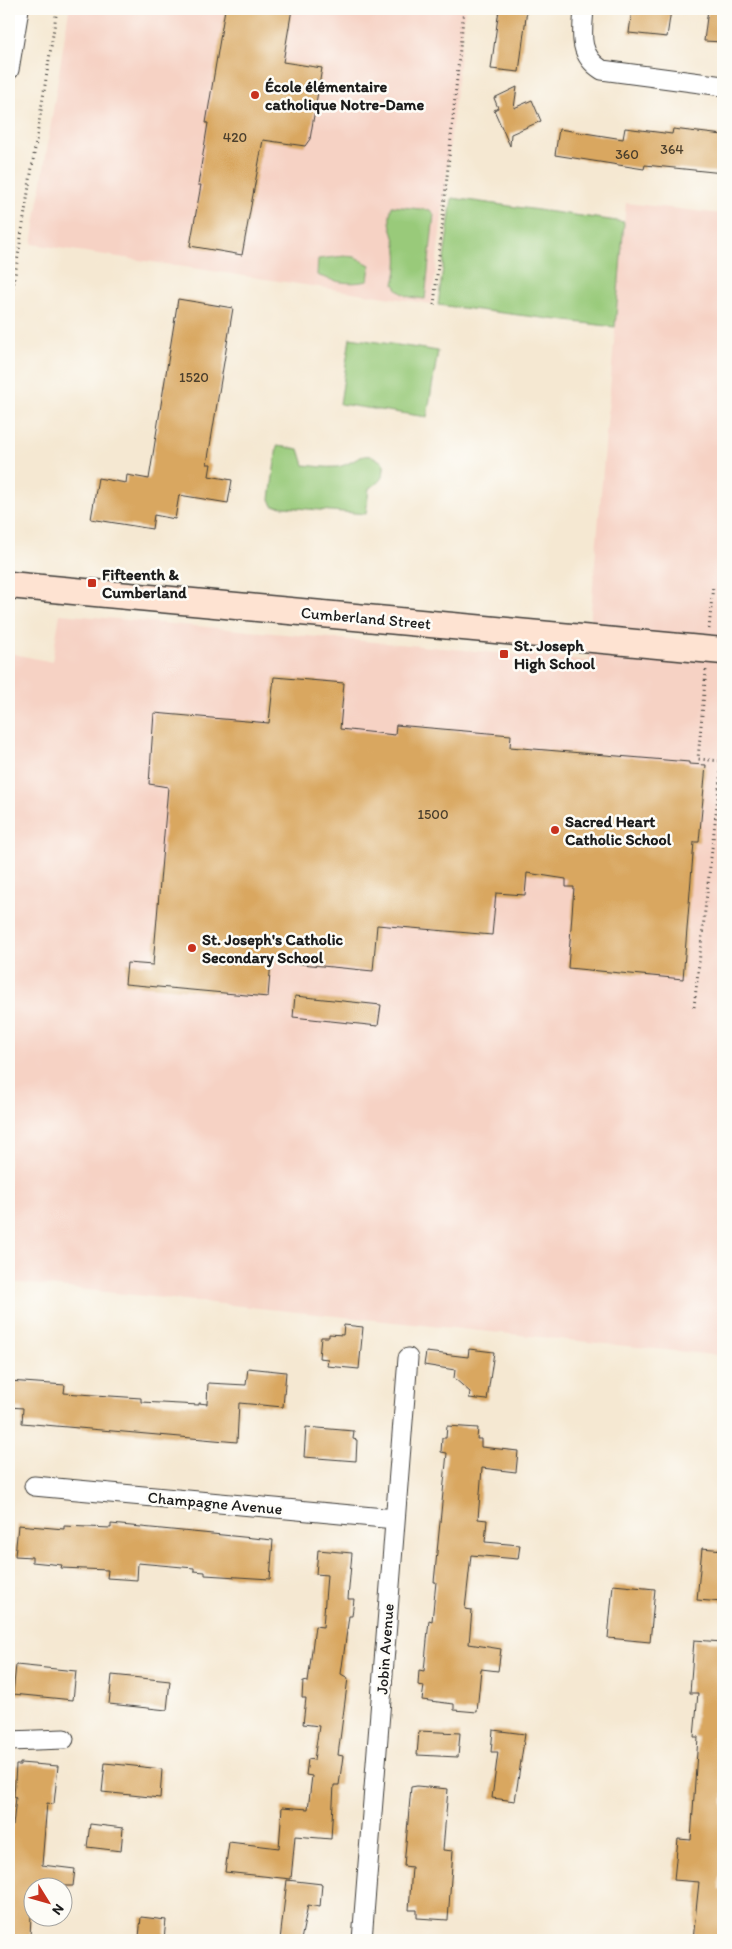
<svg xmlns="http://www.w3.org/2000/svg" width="732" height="1949" font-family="Itim,sans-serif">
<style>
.built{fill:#f6d2c4}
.green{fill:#99ca7a;stroke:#5a734b}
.building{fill:#d9a760}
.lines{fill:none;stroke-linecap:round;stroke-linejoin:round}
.street-casing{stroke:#3d3b37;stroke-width:21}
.secondary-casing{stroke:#3d3b37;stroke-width:29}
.path{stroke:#3d3b37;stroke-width:3;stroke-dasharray:1 4;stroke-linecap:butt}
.street{stroke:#fff;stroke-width:19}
.secondary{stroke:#fee3d2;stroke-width:26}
.poi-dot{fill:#c8321e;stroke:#fdfcf7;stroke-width:2}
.labels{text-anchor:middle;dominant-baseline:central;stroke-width:5;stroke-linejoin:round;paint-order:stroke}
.number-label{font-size:14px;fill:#4b3f2d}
.poi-label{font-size:16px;font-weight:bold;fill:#1c1c1c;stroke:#fdfcf7;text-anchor:start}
.street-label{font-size:16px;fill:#1c1c1c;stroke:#fdfcf7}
</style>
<rect width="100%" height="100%" fill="#fdfcf7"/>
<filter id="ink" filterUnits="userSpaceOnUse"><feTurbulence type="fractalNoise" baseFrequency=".02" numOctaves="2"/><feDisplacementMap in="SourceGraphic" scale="10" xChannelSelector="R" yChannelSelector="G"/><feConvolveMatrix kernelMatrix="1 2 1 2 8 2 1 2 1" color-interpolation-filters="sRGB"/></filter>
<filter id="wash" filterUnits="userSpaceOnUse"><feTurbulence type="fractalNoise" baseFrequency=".0096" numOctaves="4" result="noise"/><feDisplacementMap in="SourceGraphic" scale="20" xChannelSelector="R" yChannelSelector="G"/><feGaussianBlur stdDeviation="1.12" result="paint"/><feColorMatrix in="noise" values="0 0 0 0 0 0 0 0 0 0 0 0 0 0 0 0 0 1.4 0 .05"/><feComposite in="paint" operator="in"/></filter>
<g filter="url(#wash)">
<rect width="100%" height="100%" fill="#f5e8d2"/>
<path class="built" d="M69 9H465L432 304 32 244Z
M626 203 723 214V1356L9 1282V653L52 662 60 614 589 661 591 609Z"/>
<path class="green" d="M452 198 624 222 615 327 438 305Z
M392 206 430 210 434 214 425 299C410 297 402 298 394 284 398 269 399 252 394 237 390 224 388 219 392 206Z
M345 256 355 257 370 265 368 281C349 285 335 282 317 275L318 259Z
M350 338 438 351 427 417 340 404Z
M277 446 299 449 304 465C315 466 326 468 337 467 357 464 363 445 384 464 385 476 380 483 369 488L366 514 273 506 270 499Z"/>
<g id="blocks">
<path class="building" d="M225 9H292L283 62 322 68 310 139 305 146 263 140 242 255 190 246 201 185H198L208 123H206Z
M499 9H527L519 72 491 69Z
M632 9 671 10 667 37 629 33Z
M708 9H723V42L704 41Z
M517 87 514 108 532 100 541 121 511 134 510 146 494 110 498 108 494 98Z
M625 128 672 134 673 129 723 135V173L645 165 644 169 555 155 559 129 623 139Z
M178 299 233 308 207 464H211L209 476 232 480 228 503 179 495 175 519 154 515 152 529 91 519 98 478 126 483 127 475 149 479Z
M274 677 344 683 340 729 395 735 396 725 511 735 510 747 689 762V764L706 765 699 842H694L683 979 568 968 574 887H566V879L527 873 525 895 496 893 492 935 377 925 373 971 271 961 268 997 125 984 127 963 153 965 168 787 149 784 154 713 269 723Z
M295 996 381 1005 378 1026 293 1017Z
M344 1325 363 1327 359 1369 327 1366 328 1359 319 1358 321 1337H329V1334L343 1335Z
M469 1349 494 1352 487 1400 469 1398 470 1392 454 1378 455 1370 424 1365 426 1352 468 1357Z
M248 1368 286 1372 283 1407 239 1403 237 1442 22 1423 23 1408 9 1407V1381L65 1385 64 1393 141 1398V1402L199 1405V1403L207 1404 208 1383 246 1385Z
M447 1426 478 1428 477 1439H481V1447L518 1451 516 1472 482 1468 478 1519 487 1520 485 1542 520 1545 518 1559 471 1555 465 1609 472 1610 469 1644 501 1649 498 1671 481 1669 477 1712 454 1710V1704L422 1700 424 1686 418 1685 419 1670 424 1671 429 1620 432 1621 436 1582H434L447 1453 441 1452 442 1438H446Z
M306 1427 354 1431 353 1439 357 1440 356 1461 304 1457Z
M111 1524 273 1540 270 1579 205 1575V1572L194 1571V1568L138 1563 137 1580 107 1578 108 1570 61 1568 62 1565 32 1562V1557L15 1556 18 1525 64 1529V1526L111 1528Z
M702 1548 723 1550V1602L697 1600Z
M318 1550 352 1553 348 1599H354L352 1616H349L341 1674 348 1678 338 1755 343 1756 339 1785H334L331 1839 295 1836 291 1879 225 1872 229 1842 279 1848 282 1807 308 1809 312 1776 306 1775 308 1759 314 1760 319 1726 303 1724 306 1698H302L303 1681 308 1682 315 1626 323 1627 327 1575 316 1574Z
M613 1585 655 1589 650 1642 608 1638Z
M694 1640 723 1642V1844L719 1889H723V1940H693L699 1882 674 1880 678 1839 691 1840 698 1737H694L698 1693H690Z
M16 1665 76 1671 73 1700 13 1694Z
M112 1675 170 1681 167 1710 109 1704Z
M493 1730 525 1734 515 1801 492 1798 498 1752H491Z
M419 1731 460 1733 458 1757 417 1755Z
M20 1763 58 1766 54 1804 47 1803 42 1865 75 1869 73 1886H32L30 1940H9V1825L13 1826 16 1797 14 1796 16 1765H20Z
M105 1763 162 1769 160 1798 102 1792Z
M417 1786 448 1789 443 1850 453 1851 448 1920 417 1918V1910H409L412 1867 404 1866 411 1787Z
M90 1824 123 1828 121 1851 87 1847Z
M287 1880 322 1884 320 1907 308 1905 301 1940H280Z
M141 1917 166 1920 164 1939 139 1937Z"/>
</g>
</g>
<g filter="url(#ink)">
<use href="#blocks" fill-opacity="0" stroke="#3d3b37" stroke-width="1"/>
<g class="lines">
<g class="street-casing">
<path id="street" d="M584 9C582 34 578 55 602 70L723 86
M9 70 19 9
M34 1486 395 1519
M9 1741 64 1739
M362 1940 408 1358"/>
</g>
<g class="secondary-casing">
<path id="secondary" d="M9 585 723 651"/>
</g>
<path class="path" d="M434 305 464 9
M9 313 57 9
M709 629 713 585
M694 1007 722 761 698 759 706 670"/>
<use href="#street" class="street"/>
<use href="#secondary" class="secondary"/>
</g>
</g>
<g class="poi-dot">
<circle cx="255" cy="95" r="5"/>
<rect x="87" y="578" width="10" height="10" rx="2.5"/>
<rect x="499" y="649" width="10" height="10" rx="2.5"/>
<circle cx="555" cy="830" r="5"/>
<circle cx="192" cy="948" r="5"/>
</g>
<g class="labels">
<g class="number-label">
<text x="235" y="137">420</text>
<text x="672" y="149">364</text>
<text x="627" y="154">360</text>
<text x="194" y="377">1520</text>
<text x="433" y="814">1500</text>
</g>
<g class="poi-label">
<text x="265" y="86">École élémentaire<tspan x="265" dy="18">catholique Notre-Dame</tspan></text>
<text x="102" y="574">Fifteenth &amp;<tspan x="102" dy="18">Cumberland</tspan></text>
<text x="514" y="645">St. Joseph<tspan x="514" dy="18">High School</tspan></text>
<text x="565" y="821">Sacred Heart<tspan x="565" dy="18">Catholic School</tspan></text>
<text x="202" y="939">St. Joseph's Catholic<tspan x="202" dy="18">Secondary School</tspan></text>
</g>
<g class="street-label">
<text transform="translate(366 618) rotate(5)">Cumberland Street</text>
<text transform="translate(215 1503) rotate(5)">Champagne Avenue</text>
<text transform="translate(385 1649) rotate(-86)">Jobin Avenue</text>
</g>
</g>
<rect width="732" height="1949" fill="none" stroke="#fdfcf7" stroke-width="30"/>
<g transform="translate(48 1902) rotate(127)"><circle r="24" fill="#fdfcf7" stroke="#a3a29f"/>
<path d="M0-4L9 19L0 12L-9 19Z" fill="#c8321e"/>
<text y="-8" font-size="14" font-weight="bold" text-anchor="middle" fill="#1c1c1c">N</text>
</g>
</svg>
